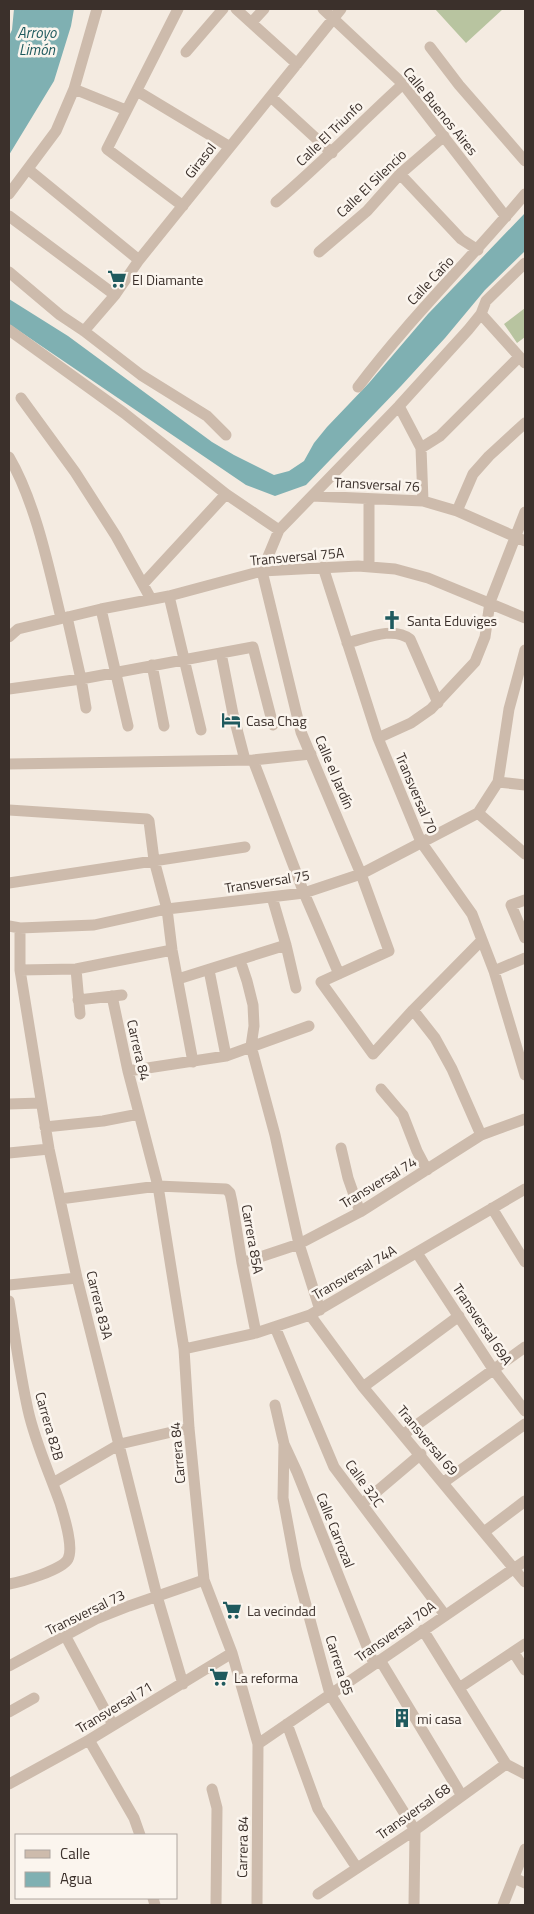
<svg xmlns="http://www.w3.org/2000/svg" width="534" height="1914" font-family="'Titillium Web',sans-serif">
<style>
.green{fill:#b8c4a0}
.water{fill:#7fb0b2}
.lines{fill:none;stroke-linecap:round;stroke-linejoin:round}
.minor{stroke:#cdbbac;stroke-width:11}
.labels{text-anchor:middle;dominant-baseline:central;stroke-width:5;stroke-linejoin:round;paint-order:stroke}
.street-label{font-size:14px;fill:#3b302b;stroke:#fbf5ee}
.poi-label{font-size:14px;fill:#3b302b;stroke:#fbf5ee;text-anchor:start}
.water-label{font-size:15px;font-style:italic;fill:#1f5a5e;stroke:#fbf5ee}
</style>
<rect width="100%" height="100%" fill="#f4ebe1"/>
<path class="green" d="M435 9H503L466 43Z
M525 308V337L517 343 504 324Z"/>
<path class="water" d="M14 9H74L71 26 54 81 9 155V36L12 30Z
M525 213V251L485 290 445 338 401 386 306 485 275 496 246 485 9 324V299L68 336 212 442 234 455 274 475 289 471 304 461 314 443 327 427 369 383 428 314Z"/>
<g class="lines">
<path class="minor" d="M178 9 107 149 183 206
M236 9 297 64
M323 9 403 84 506 217
M252 22 264 9
M430 47 459 85 525 161
M186 52 223 9
M74 89 126 110
M137 91 230 147
M271 97 332 153
M29 170 139 260
M400 174 461 239 478 250
M9 194 56 131 74 89 97 9
M276 202C320 165 360 123 403 84
M9 216 115 295
M319 252 367 211 400 174 444 136
M9 272 60 315 84 331 141 375 207 416 226 435
M481 314 525 363
M9 330 124 413 226 494 279 530
M84 331 115 295 139 260 341 9
M358 387C409 319 471 259 525 194
M21 398 75 472 116 536 151 599
M399 406 421 448 423 501
M421 448 440 436 519 357
M9 457C35 501 49 568 61 618
M312 496 423 501 457 511 525 541
M457 511 473 474 489 456 525 423
M323 567 378 738 421 842 472 914 494 971 525 1075
M369 567V499
M262 571 301 732 361 874 389 951 321 982 373 1054 413 1010 482 940
M262 571 279 530 399 406 468 330 481 314 486 301 525 263
M143 584 226 494
M169 596 201 730
M101 609 128 726
M67 617 81 679 86 708
M9 637 18 629 101 609 169 596 262 571 358 566 395 569 428 578 525 618
M347 643C367 638 393 626 410 639L438 703
M221 653 233 714 245 760
M152 665 164 726
M9 689 81 679 253 647 273 725
M378 738 411 723 431 709 475 662 485 637 490 602 525 512
M253 760 304 893 339 974
M9 764 253 760 311 754
M498 782 525 785
M9 810 147 819 149 821 154 860 167 909 172 950 193 1062
M478 813 525 854
M9 883 245 847
M272 897 286 945 296 988
M525 900 511 905 525 938
M9 926 20 928 94 925 167 909 304 893 361 874 478 813 498 782 509 709 525 650
M20 928V970L49 1149 77 1278 157 1596 183 1684
M240 960 247 981 253 1005 254 1026 251 1046 275 1135 299 1244 320 1310
M76 969 80 1014
M20 970 76 969 172 950
M209 970 226 1056
M494 971 525 958
M178 979 286 945
M112 996 128 1071 158 1186 184 1349 189 1428 204 1580 232 1653 258 1744 257 1905
M78 1000 122 995
M413 1010 435 1038 452 1069 481 1135
M128 1071 226 1056 309 1026
M381 1089 403 1115 417 1151 427 1170
M9 1104 41 1103
M45 1127 103 1121 139 1114
M341 1148 348 1178 360 1212
M9 1153 49 1149
M60 1199 158 1186 226 1189 230 1193 232 1202 242 1263 256 1333
M492 1208 525 1262
M417 1253 493 1369 525 1411
M242 1263 299 1244 360 1212 481 1135 525 1119
M9 1285 77 1278
M9 1301C15 1337 20 1374 28 1410 35 1442 49 1472 60 1503 64 1516 74 1547 68 1559 62 1570 21 1582 9 1584
M310 1315 363 1387 525 1582
M275 1327 334 1467 445 1615
M184 1349 256 1333 310 1315 525 1189
M363 1387 459 1316
M275 1405 284 1444 297 1472 374 1664
M404 1434 525 1347
M284 1444 283 1498 296 1568 330 1694 415 1830 414 1905
M444 1482 525 1424
M53 1483 120 1444 189 1428
M362 1504 421 1454
M484 1532 525 1501
M423 1630 506 1764 525 1774
M66 1637 113 1725
M514 1653 525 1670
M380 1660 462 1796
M9 1666 96 1619 129 1606 204 1580
M459 1688 525 1644
M9 1712 34 1698
M287 1724 318 1809 357 1868
M89 1740 134 1818 140 1835
M258 1744 525 1561
M9 1784 89 1740 232 1653
M212 1789 217 1808 216 1905
M514 1878 525 1883
M318 1894 415 1830 506 1764
M153 1898 155 1905
M503 1905 525 1849"/>
</g>
<defs>
<g id="supermarket-bare" transform="scale(1.5)"><path d="M-6-5.5h2.5l.6 2H6L4.5 2H-2.5L-4.4-4H-6ZM-1.5 3.2a1.3 1.3 0 1 0 .1 0ZM3 3.2a1.3 1.3 0 1 0 .1 0Z" fill="#1f5a5e" stroke="#fbf5ee" stroke-width="2.5" paint-order="stroke"/></g>
<g id="church-bare" transform="scale(1.5)"><path d="M-1.2-6h2.4v3.5h3.3v2.4h-3.3V6h-2.4V-.1h-3.3v-2.4h3.3Z" fill="#1f5a5e" stroke="#fbf5ee" stroke-width="2.5" paint-order="stroke"/></g>
<g id="hotel-bare" transform="scale(1.5)"><path d="M-6-4.5h1.5V1H6V5H4.5V3h-9V5H-6ZM-4 0a1.8 1.8 0 1 1 3.6 0ZM.5 0V-2.5h3Q6-2.5 6 0Z" fill="#1f5a5e" stroke="#fbf5ee" stroke-width="2.5" paint-order="stroke"/></g>
<g id="building-bare" transform="scale(1.5)"><path d="M-4-6H4V6H1V3H-1V6H-4ZM-2.5-4.3h1.7v1.8h-1.7ZM.8-4.3h1.7v1.8H.8ZM-2.5-1h1.7V.8h-1.7ZM.8-1h1.7V.8H.8Z" fill="#1f5a5e" stroke="#fbf5ee" stroke-width="2.5" paint-order="stroke"/></g>
</defs>
<g fill-rule="evenodd">
<use href="#supermarket-bare" x="117" y="279"/>
<use href="#church-bare" x="392" y="620"/>
<use href="#hotel-bare" x="231" y="720"/>
<use href="#supermarket-bare" x="232" y="1610"/>
<use href="#supermarket-bare" x="219" y="1677"/>
<use href="#building-bare" x="402" y="1718"/>
</g>
<g class="labels">
<g class="street-label">
<text transform="translate(441 111) rotate(51)">Calle Buenos Aires</text>
<text transform="translate(329 133) rotate(-44)">Calle El Triunfo</text>
<text transform="translate(200 160) rotate(-52)">Girasol</text>
<text transform="translate(371 183) rotate(-44)">Calle El Silencio</text>
<text transform="translate(430 280) rotate(-47)">Calle Caño</text>
<text transform="translate(377 484) rotate(3)">Transversal 76</text>
<text transform="translate(297 556) rotate(-5)">Transversal 75A</text>
<text transform="translate(335 772) rotate(67)">Calle el Jardín</text>
<text transform="translate(417 793) rotate(67)">Transversal 70</text>
<text transform="translate(267 881) rotate(-9)">Transversal 75</text>
<text transform="translate(139 1050) rotate(77)">Carrera 84</text>
<text transform="translate(378 1182) rotate(-31)">Transversal 74</text>
<text transform="translate(253 1239) rotate(80)">Carrera 85A</text>
<text transform="translate(354 1272) rotate(-30)">Transversal 74A</text>
<text transform="translate(100 1305) rotate(76)">Carrera 83A</text>
<text transform="translate(483 1324) rotate(56)">Transversal 69A</text>
<text transform="translate(50 1426) rotate(74)">Carrera 82B</text>
<text transform="translate(428 1440) rotate(50)">Transversal 69</text>
<text transform="translate(177 1453) rotate(-95)">Carrera 84</text>
<text transform="translate(365 1483) rotate(54)">Calle 32C</text>
<text transform="translate(336 1530) rotate(68)">Calle Carrozal</text>
<text transform="translate(85 1612) rotate(-26)">Transversal 73</text>
<text transform="translate(395 1631) rotate(-35)">Transversal 70A</text>
<text transform="translate(340 1665) rotate(72)">Carrera 85</text>
<text transform="translate(114 1707) rotate(-31)">Transversal 71</text>
<text transform="translate(413 1811) rotate(-35)">Transversal 68</text>
<text transform="translate(242 1847) rotate(-89)">Carrera 84</text>
</g>
<g class="poi-label">
<text x="132" y="279">El Diamante</text>
<text x="407" y="620">Santa Eduviges</text>
<text x="246" y="720">Casa Chag</text>
<text x="247" y="1610">La vecindad</text>
<text x="234" y="1677">La reforma</text>
<text x="417" y="1718">mi casa</text>
</g>
<g class="water-label">
<text x="37" y="32">Arroyo<tspan x="37" dy="17">Limón</tspan></text>
</g>
</g>
<rect width="534" height="1914" fill="none" stroke="#3b302b" stroke-width="20"/>
<rect x="15" y="1834" width="162" height="65" fill="#fbf5ee" stroke="#aea6a0"/>
<rect x="25" y="1850" width="25" height="8" fill="#cdbbac" stroke="#aea6a0"/>
<text x="60" y="1859" font-size="15" fill="#3b302b">Calle</text>
<rect x="25" y="1872" width="25" height="15" fill="#7fb0b2" stroke="#aea6a0"/>
<text x="60" y="1884" font-size="15" fill="#3b302b">Agua</text>
</svg>
